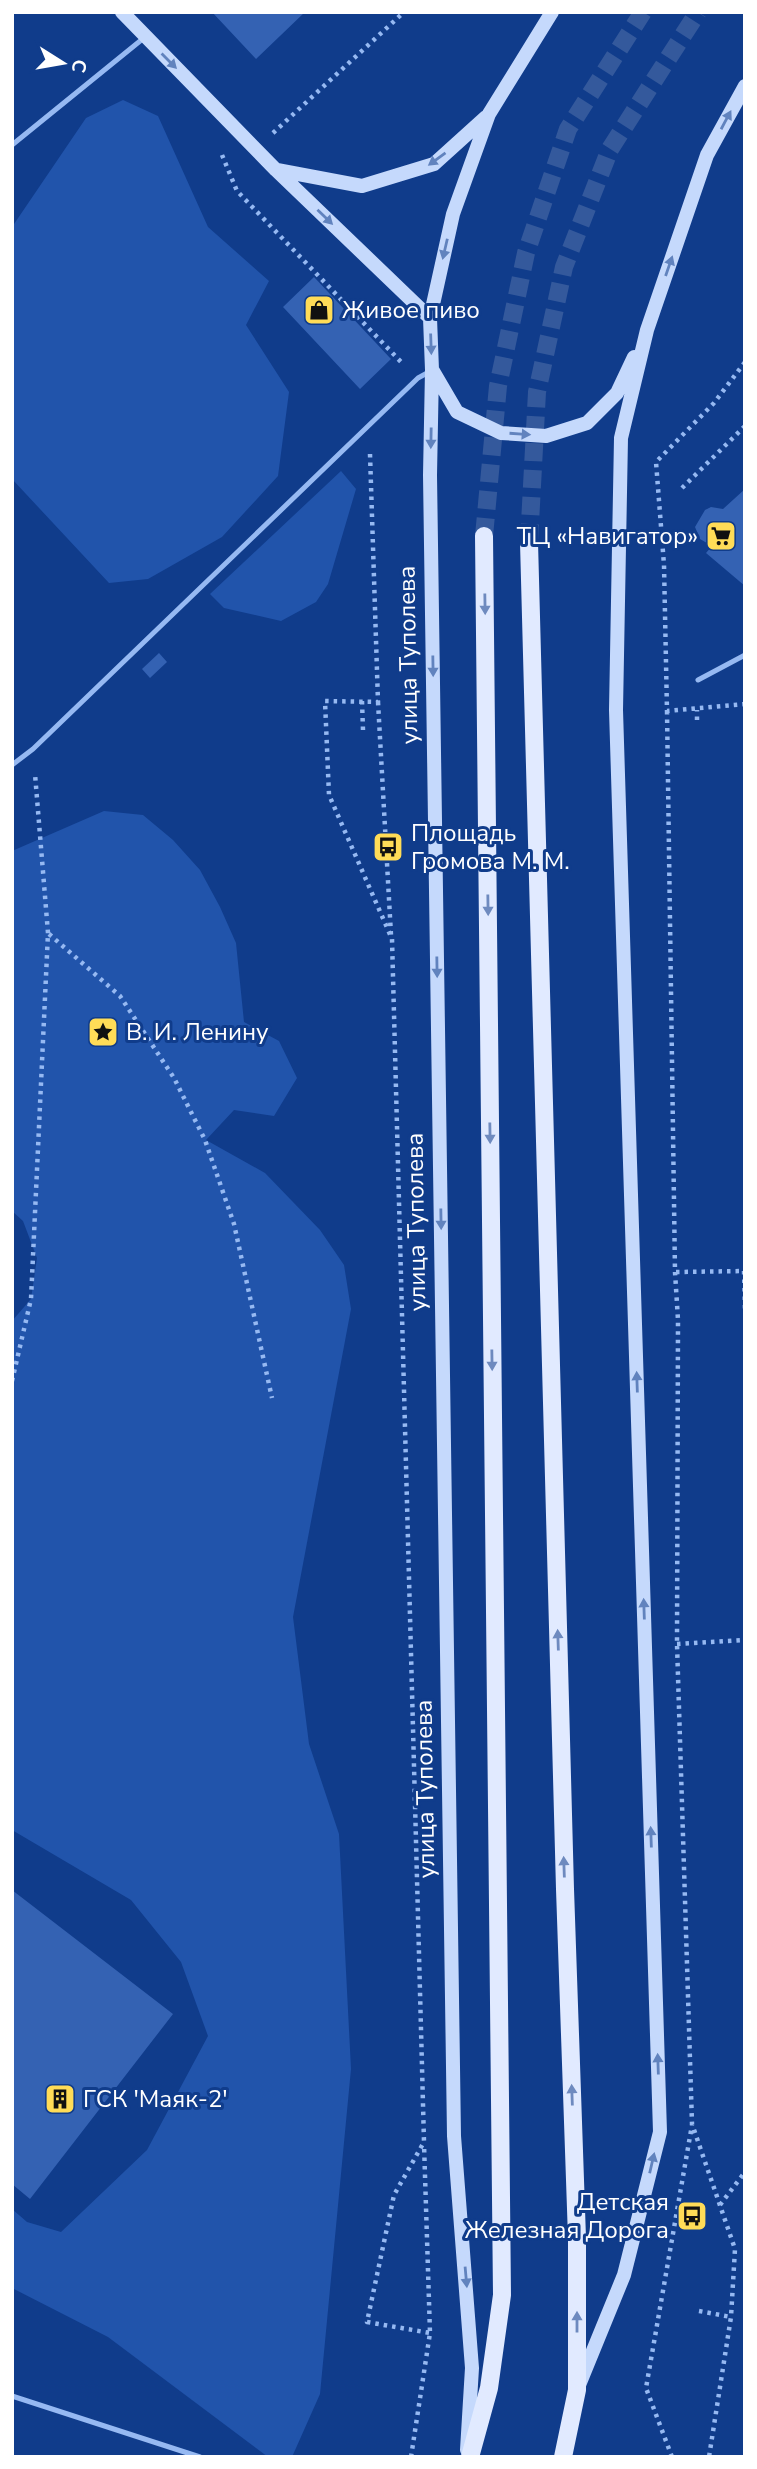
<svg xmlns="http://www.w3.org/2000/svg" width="757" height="2469" font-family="'Nunito Sans',sans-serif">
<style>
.green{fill:#2154ab}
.building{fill:#3462b3}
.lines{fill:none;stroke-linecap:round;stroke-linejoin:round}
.primary-tunnel{stroke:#34599c;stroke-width:18;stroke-dasharray:18 9;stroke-linecap:butt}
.path{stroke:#96b9f2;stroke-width:4.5;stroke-dasharray:3.5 5;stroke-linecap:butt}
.lane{stroke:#96b9f2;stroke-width:5}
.secondary{stroke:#c5d9fc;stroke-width:14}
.primary{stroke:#e1eaff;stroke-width:18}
.oneway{fill:#6183be}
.oneway2{fill:#6e8abf}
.labels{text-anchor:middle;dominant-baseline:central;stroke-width:6;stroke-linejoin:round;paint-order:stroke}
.poi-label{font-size:24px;fill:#fff;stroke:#103c8b;text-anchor:start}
.street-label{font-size:24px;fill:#fff;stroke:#103c8b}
</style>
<rect width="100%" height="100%" fill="#103c8b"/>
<path class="green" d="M123 100 158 116 208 227 269 281 246 325 289 392 278 476 222 537 148 579 109 583 12 479V227L86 118Z
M341 471 356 489 328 584 316 602 281 621 224 608 210 594Z
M104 811 143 815 173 840 200 870 220 907 236 943 244 1022 279 1041 297 1078 274 1116 234 1110 206 1140 265 1173 320 1230 344 1265 351 1309 293 1617 309 1744 339 1834 351 2069 320 2394 292 2457H268L108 2337 12 2288V2209L27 2222 61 2232 147 2150 208 2036 181 1962 131 1900 12 1830V1321L31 1299 37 1258 23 1221 12 1211V851Z"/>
<path class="building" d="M212 12H305L256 59Z
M314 277 391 359 360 389 283 307Z
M745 489V586L706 553 712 546 700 539 695 527 705 510 711 507 723 509Z
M159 653 167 662 150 678 142 669Z
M12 1890 173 2014 30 2199 12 2184Z"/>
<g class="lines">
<path class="primary-tunnel" d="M484 536 498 386 526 253 568 129 643 12
M529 542 537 392 564 267 610 149 698 12"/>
<path class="path" d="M273 133 404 12
M222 155 237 191 402 363
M745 362 714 403 656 462 664 565 667 711 745 704
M370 454 378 702 325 701 329 795 392 939 424 2142 394 2195 367 2322 430 2333
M682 488 745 426
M362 701 363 730
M378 702 391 935
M667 711 675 1272 678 1320 677 1644 692 2124 735 2249 731 2317
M697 720V710
M49 934 120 996 174 1078 205 1140 234 1224 272 1398
M744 1271 745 1310
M676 1272 745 1271
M12 1381 31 1299 48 933 35 774
M677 1644 745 1640
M720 2205 745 2172
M699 2311 731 2317 709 2457
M411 2457 430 2333 424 2144
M672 2457 646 2388 692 2125"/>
<path class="lane" d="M12 145 145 37
M698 680 745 655
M12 765 33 749 418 378 429 372
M12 2396 200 2457"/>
<path class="secondary" d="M122 12 276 170 430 318
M277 170 362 186 434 164 486 117
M433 371 457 412 501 433 546 436 587 423 617 393 634 357
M579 2385 624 2275 660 2132 616 710 621 438 647 330 707 155 745 86
M467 2450 472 2368 454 2136 430 475 432 370 430 318 453 214 489 114 552 12"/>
<path class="primary" d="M529 542 565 1889 577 2238V2390L563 2457
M470 2457 489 2388 502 2295 484 536"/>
</g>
<defs><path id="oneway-solid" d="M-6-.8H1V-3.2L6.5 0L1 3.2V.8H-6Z" transform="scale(1.75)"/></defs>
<g class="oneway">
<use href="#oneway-solid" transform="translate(169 61) rotate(45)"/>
<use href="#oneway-solid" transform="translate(726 120) rotate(-62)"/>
<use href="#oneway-solid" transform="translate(437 159) rotate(144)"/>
<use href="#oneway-solid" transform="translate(325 217) rotate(44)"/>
<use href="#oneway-solid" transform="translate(445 249) rotate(103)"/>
<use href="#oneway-solid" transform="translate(669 266) rotate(-71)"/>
<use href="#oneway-solid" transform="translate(431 344) rotate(88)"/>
<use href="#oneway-solid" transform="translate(520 434) rotate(4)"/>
<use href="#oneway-solid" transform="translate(431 438) rotate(91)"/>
<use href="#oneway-solid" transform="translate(433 666) rotate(89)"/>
<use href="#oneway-solid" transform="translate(437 967) rotate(89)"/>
<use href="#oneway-solid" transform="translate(441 1219) rotate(89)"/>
<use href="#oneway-solid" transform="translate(637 1382) rotate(-92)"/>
<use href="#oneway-solid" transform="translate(644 1609) rotate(-92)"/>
<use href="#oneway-solid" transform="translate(651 1837) rotate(-92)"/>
<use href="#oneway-solid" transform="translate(658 2064) rotate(-92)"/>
<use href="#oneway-solid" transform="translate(652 2163) rotate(-77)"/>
<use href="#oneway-solid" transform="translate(466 2277) rotate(85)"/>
</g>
<g class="oneway2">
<use href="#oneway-solid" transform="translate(485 604) rotate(89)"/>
<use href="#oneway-solid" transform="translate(488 905) rotate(89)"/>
<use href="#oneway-solid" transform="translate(490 1133) rotate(89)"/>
<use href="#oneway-solid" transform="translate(492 1360) rotate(89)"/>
<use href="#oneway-solid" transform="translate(558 1640) rotate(-92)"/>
<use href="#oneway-solid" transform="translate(564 1867) rotate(-92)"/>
<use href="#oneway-solid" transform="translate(572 2095) rotate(-92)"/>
<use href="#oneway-solid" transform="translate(577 2322) rotate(-90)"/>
</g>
<defs>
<g id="shop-square" transform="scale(1.575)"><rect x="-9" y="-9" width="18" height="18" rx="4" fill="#ffdc57" stroke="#103c8b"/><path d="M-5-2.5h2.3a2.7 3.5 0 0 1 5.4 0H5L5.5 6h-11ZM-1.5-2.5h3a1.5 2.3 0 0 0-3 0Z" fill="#111"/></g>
<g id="supermarket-square" transform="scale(1.575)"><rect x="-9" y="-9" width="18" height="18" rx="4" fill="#ffdc57" stroke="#103c8b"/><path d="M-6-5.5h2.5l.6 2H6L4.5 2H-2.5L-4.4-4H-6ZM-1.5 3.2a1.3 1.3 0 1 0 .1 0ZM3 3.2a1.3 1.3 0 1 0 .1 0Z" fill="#111"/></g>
<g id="bus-square" transform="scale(1.575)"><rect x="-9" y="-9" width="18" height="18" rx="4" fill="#ffdc57" stroke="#103c8b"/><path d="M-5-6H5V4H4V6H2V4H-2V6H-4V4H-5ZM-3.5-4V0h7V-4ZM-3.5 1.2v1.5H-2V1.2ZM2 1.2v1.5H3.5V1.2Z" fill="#111"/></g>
<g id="sight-square" transform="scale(1.575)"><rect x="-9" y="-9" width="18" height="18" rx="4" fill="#ffdc57" stroke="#103c8b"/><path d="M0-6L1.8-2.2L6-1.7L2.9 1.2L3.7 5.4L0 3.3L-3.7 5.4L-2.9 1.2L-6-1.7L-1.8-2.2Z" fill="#111"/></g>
<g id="building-square" transform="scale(1.575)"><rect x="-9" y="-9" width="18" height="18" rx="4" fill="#ffdc57" stroke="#103c8b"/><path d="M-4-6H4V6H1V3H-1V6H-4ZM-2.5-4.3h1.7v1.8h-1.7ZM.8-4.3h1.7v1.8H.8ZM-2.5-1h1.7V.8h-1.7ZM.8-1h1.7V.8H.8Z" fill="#111"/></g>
</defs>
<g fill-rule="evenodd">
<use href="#shop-square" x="319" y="310"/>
<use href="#supermarket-square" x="721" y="536"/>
<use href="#bus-square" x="388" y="847"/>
<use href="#sight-square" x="103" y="1032"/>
<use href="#building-square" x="60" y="2099"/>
<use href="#bus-square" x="692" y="2216"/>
</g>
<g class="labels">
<g class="poi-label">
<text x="342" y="310">Живое пиво</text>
<text x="698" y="536" text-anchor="end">ТЦ «Навигатор»</text>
<text x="411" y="833">Площадь<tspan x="411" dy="28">Громова М. М.</tspan></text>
<text x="126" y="1032">В. И. Ленину</text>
<text x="83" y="2099">ГСК 'Маяк-2'</text>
<text x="669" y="2202" text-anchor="end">Детская<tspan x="669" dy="28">Железная Дорога</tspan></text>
</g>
<g class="street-label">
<text transform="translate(408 655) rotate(-91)">улица Туполева</text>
<text transform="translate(416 1222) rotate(-91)">улица Туполева</text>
<text transform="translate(425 1789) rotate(-91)">улица Туполева</text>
</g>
</g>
<rect width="757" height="2469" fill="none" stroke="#ffffff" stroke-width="28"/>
<g transform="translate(63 63) rotate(101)" stroke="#103c8b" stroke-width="5" paint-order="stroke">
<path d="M0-5L12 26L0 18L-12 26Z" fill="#ffffff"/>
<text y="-10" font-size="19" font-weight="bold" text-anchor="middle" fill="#ffffff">С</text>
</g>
</svg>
